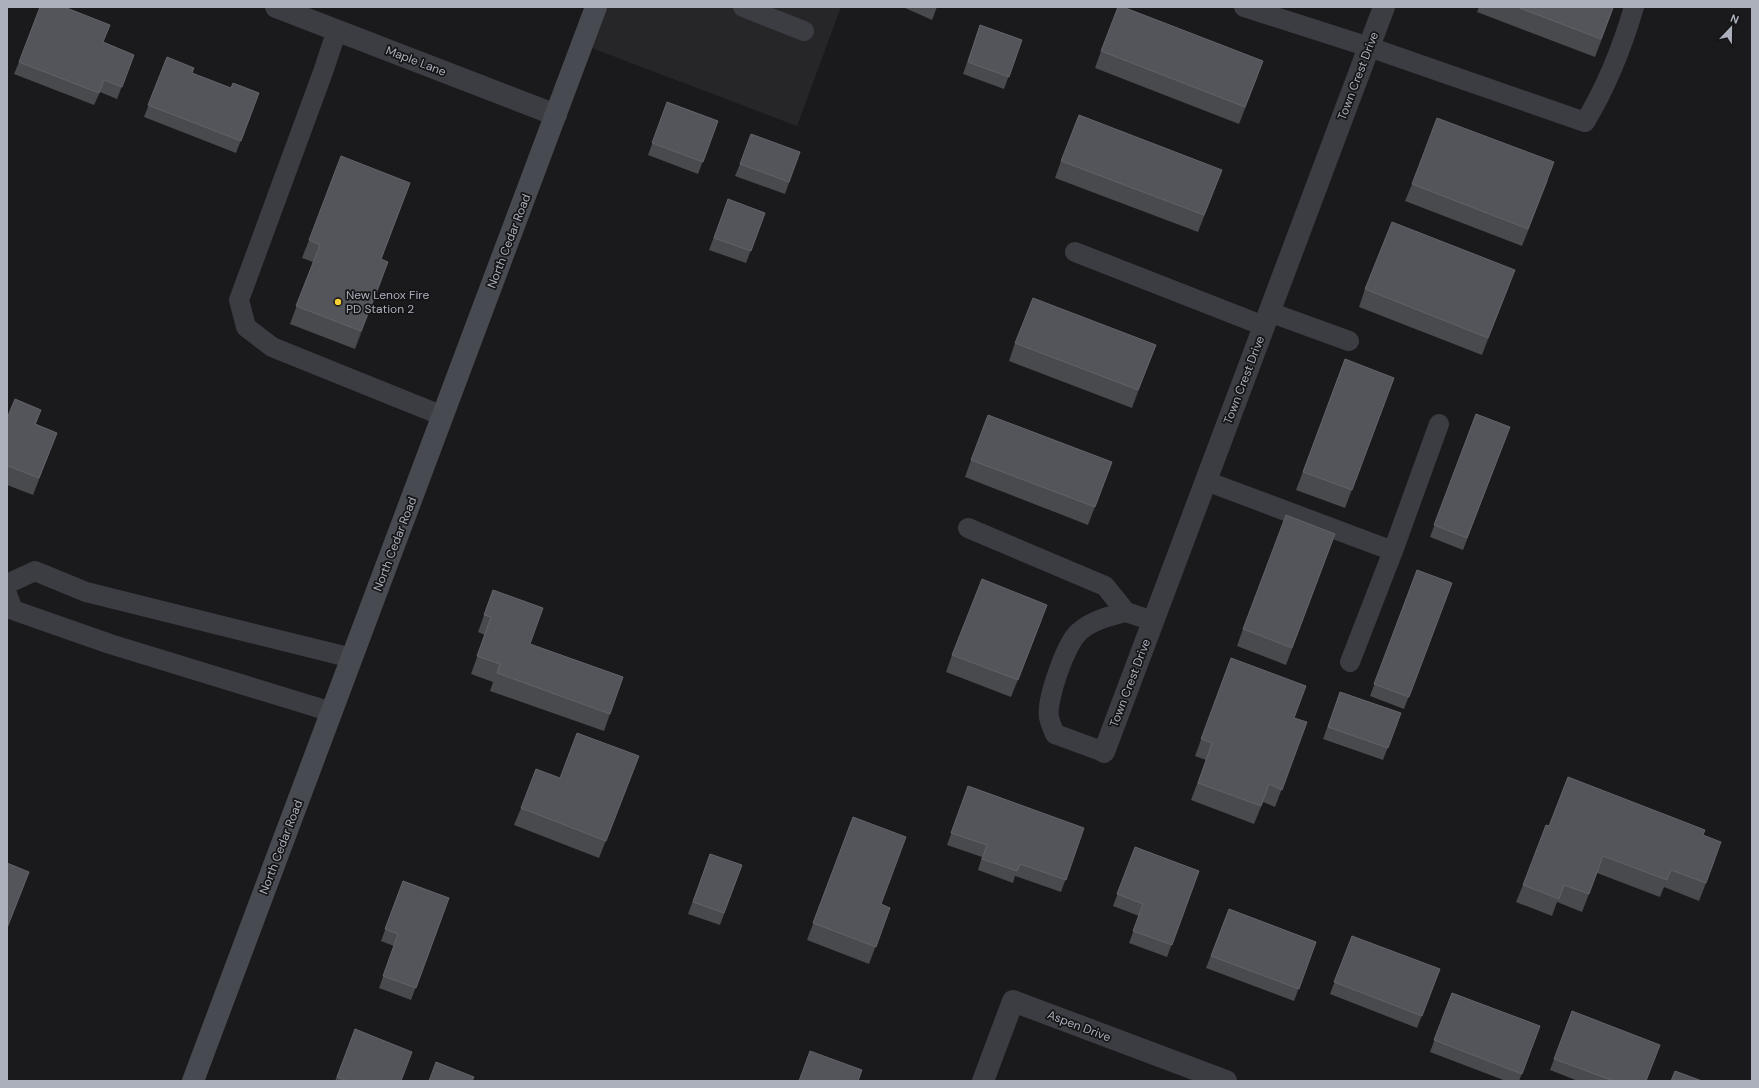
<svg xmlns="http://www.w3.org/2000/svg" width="1759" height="1088" font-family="'DM Sans',sans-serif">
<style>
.built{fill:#262629}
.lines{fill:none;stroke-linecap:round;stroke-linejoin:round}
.lane{stroke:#3c3d43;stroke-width:20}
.street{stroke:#3c3d43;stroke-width:22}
.secondary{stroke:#484a51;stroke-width:22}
.wall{fill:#484a4e}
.shaded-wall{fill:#313235}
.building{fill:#53555a;stroke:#616369}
.poi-dot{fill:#f9cd35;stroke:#151517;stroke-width:1.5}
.labels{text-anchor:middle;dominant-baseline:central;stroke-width:3.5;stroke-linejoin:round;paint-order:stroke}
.street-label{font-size:12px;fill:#acafbc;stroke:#151517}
.poi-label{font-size:12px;fill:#acafbc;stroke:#151517;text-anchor:start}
</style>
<rect width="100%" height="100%" fill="#1a1a1c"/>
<path class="built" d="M604 7H841L797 126 589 47Z"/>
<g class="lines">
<path class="lane" d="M743 7 804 31
M1244 7 1369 47 1585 122C1608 84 1622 48 1634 7
M337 30 323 72 239 300 246 327 272 347 443 416
M1075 252 1264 326
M1269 312 1349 341
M1206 481 1393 551 1350 662
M968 528 1105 586 1126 612 1153 621
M1393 551 1439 424
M7 584 35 571 86 592 352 658
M7 594 13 610 110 644 332 712
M1104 752 1055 734C1053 729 1050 723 1049 717 1046 700 1066 643 1079 632 1092 620 1110 616 1126 612"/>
<path class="street" d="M276 7 556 115
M1104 752 1384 7
M983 1081 1013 1001 1226 1081"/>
<path class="secondary" d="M193 1081 596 7"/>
</g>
<path class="wall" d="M903 7H937L932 20Z
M1479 7H1614L1595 57 1477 12Z
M980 25 1022 40 1004 89 963 74Z
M103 42 134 55 117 99 100 92 94 105 14 74 19 62Z
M1101 51 1257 78 1239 124 1095 68Z
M167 57 192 73 231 88 259 93 236 153 144 117Z
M667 102 718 121 698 174 648 155Z
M800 152 785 194 735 176 740 164Z
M1061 161 1222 170 1198 232 1055 178Z
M1548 180 1522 246 1405 201 1412 184Z
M410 183 381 260 382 280 355 349 290 324 313 262 302 258 309 240Z
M728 199 765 213 746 263 709 250Z
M1508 288 1482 355 1359 307 1365 289Z
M1015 343 1156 345 1132 408 1009 361Z
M1345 359 1394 378 1345 508 1296 490Z
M41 410 36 424 57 433 33 495 7 485V416Z
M1476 414 1510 427 1463 550 1430 537Z
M971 460 1112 462 1088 525 965 477Z
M1335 534 1286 665 1237 646 1243 629Z
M1417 570 1452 583 1404 709 1370 696Z
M493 590 530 644 623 677 604 731 490 691 493 682 471 674 485 635 478 632Z
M1041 622 1011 697 946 672 952 655Z
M1231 658 1294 718 1307 722 1275 807 1263 802 1254 824 1191 800 1206 760 1195 756Z
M1340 692 1401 713 1383 760 1323 739Z
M632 774 599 858 514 825 521 808 560 778Z
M968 786 1084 828 1061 892 1015 876 1013 883 978 870 982 857 947 845Z
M853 817 881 904 890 908 869 964 807 940Z
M1549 826 1703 835 1715 860 1699 901 1664 887 1660 897 1597 873 1582 912 1557 902 1552 916 1516 902 1523 885Z
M1135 847 1199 871 1167 957 1129 943 1139 916 1113 906Z
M710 854 742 865 720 925 688 914Z
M403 881 449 898 411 1000 379 988 394 946 381 941Z
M1229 909 1316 942 1294 1001 1206 968Z
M1352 936 1440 969 1417 1028 1330 994Z
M1452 993 1540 1026 1519 1081H1506L1430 1052Z
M1572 1011 1646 1081H1578L1550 1070Z
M355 1029 401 1081H335Z"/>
<path class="shaded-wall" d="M388 262 382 280 355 349 361 331Z
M1515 270 1508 288 1482 355 1488 338Z
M1156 345 1149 363 1132 408 1138 390Z
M1047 605 1041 622 1011 697 1018 680Z
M639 756 632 774 599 858 606 841Z
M29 872 23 889 7 929V928Z"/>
<path class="building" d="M40 7H64L110 25 103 42 134 55 122 87 104 80 99 93 19 62Z
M1118 7H1123L1263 61 1245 107 1101 51Z
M1517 7H1613L1601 39Z
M980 25 1022 40 1009 77 968 62Z
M167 57 194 68 192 73 231 88 233 83 259 93 241 141 148 105Z
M667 102 718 121 703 162 652 143Z
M1079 115 1222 170 1204 215 1061 161Z
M1437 118 1554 162 1528 229 1412 184Z
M751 134 800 152 789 182 740 164Z
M341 156 410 183 381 259 388 262 361 331 296 306 320 245 309 240Z
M728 199 765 213 751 251 714 238Z
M1392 222 1515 270 1488 338 1365 289Z
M1033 298 1156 345 1138 390 1015 343Z
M1345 359 1394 378 1352 490 1303 472Z
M15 399 41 410 35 424 57 433 39 478 8 466 7 468V416H8Z
M1476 414 1510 427 1467 538 1434 525Z
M988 415 1112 462 1095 507 971 460Z
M1286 515 1335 534 1292 648 1243 629Z
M1417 570 1452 583 1409 697 1374 684Z
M982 579 1047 605 1018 680 952 655Z
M493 590 543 608 530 644 623 677 610 714 497 673 500 664 477 656 491 617 484 615Z
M1231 658 1306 686 1294 718 1307 722 1282 790 1269 784 1261 806 1198 783 1212 743 1201 739Z
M1340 692 1401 713 1388 748 1328 727Z
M577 733 639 756 606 841 521 808 536 769 560 778Z
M1568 777 1705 830 1703 835 1721 842 1706 883 1671 870 1667 880 1603 856 1589 894 1564 885 1559 899 1523 885 1546 825 1549 826Z
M968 786 1084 828 1066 880 1020 864 1017 871 982 859 987 845 951 833Z
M853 817 906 837 881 904 890 908 876 947 813 923Z
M1135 847 1199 871 1172 945 1133 931 1143 904 1117 894Z
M710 854 742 865 724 913 693 902Z
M7 863 29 872 7 928Z
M403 881 449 898 416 988 383 976 398 934 385 929Z
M1229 909 1316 942 1299 989 1211 956Z
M1352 936 1440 969 1422 1016 1334 982Z
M1452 993 1540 1026 1522 1074 1434 1040Z
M1572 1011 1660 1045 1646 1081H1614L1554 1059Z
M355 1029 412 1052 401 1081H348L337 1077Z
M810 1051 862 1070 858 1081H799Z
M436 1062 474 1077 472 1081H429Z
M1675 1071 1702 1081H1671Z"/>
<circle class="poi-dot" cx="338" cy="302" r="4"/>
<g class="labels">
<g class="street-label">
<text transform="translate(416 61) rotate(21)">Maple Lane</text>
<text transform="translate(1358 76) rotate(-69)">Town Crest Drive</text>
<text transform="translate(509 241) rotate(-69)">North Cedar Road</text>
<text transform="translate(1244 380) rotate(-69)">Town Crest Drive</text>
<text transform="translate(395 544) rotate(-69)">North Cedar Road</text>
<text transform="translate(1130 683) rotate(-69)">Town Crest Drive</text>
<text transform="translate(281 847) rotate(-69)">North Cedar Road</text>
<text transform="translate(1079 1026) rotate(21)">Aspen Drive</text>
</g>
<g class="poi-label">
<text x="346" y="295">New Lenox Fire<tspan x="346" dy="14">PD Station 2</tspan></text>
</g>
</g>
<rect width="1759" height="1088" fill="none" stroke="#acafbc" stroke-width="16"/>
<g transform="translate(1731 28) rotate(22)" stroke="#151517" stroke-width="3" paint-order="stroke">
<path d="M0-3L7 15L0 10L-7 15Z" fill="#acafbc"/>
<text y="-6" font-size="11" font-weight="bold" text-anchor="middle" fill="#acafbc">N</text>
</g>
</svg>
